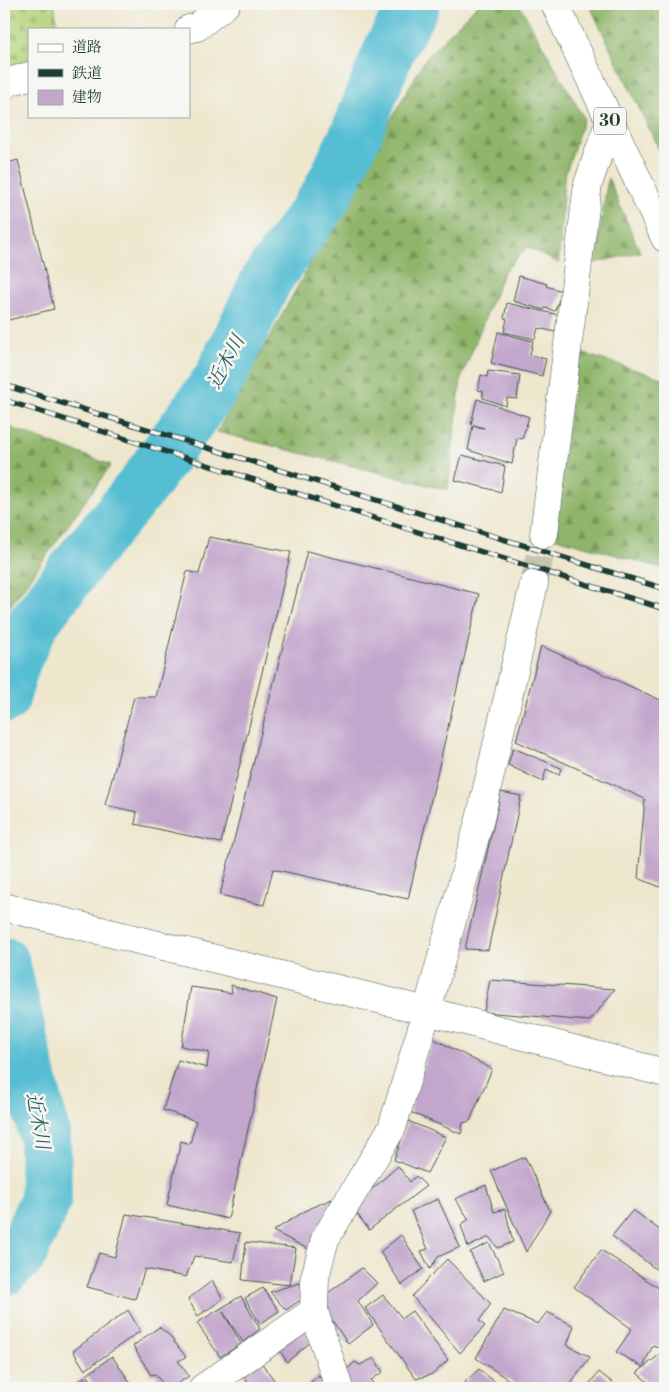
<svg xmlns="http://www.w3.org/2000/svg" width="669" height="1392" font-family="'Libre Bodoni','Noto Serif JP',serif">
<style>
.forest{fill:url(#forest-firs);stroke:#57794f}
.cemetery{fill:url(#cemetery-stones);stroke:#6a8857}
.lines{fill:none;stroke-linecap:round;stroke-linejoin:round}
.river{stroke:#56bed3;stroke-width:52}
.building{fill:#c2a6cc}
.minor-tunnel{stroke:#c5c5af;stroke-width:28;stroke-dasharray:28 14;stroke-linecap:butt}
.minor-casing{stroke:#3e564b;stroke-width:29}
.major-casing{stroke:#3e564b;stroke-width:29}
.minor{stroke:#fff;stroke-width:28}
.major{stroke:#fff;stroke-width:28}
.rail-casing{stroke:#1f3d34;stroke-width:5.5}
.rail{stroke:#f6f6f2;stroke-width:4;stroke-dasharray:11;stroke-linecap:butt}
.labels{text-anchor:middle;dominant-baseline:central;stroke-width:5;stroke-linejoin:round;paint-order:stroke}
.shield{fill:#f6f6f2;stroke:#60746d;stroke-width:1}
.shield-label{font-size:16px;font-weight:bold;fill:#1f3d34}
.water-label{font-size:19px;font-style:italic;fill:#2d5d5c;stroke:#f6f6f2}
</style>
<defs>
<pattern id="forest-firs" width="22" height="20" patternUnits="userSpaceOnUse" patternTransform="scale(1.25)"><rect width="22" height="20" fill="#8fb56a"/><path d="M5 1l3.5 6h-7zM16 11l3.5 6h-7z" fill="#749458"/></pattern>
<pattern id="cemetery-stones" width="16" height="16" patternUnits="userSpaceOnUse" patternTransform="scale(1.25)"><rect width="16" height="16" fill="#b4d37a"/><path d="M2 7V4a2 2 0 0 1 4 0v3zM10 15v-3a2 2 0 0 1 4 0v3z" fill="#9ab66a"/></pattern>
</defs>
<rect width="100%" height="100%" fill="#f6f6f2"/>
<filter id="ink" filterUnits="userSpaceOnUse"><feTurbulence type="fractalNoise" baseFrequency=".02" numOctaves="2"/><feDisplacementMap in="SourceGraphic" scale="10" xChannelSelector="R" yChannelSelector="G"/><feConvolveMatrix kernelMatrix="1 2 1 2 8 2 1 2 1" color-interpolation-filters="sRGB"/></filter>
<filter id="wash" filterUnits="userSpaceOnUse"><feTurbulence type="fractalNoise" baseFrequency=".0096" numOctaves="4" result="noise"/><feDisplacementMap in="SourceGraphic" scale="20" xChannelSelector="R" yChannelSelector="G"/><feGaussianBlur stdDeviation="1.12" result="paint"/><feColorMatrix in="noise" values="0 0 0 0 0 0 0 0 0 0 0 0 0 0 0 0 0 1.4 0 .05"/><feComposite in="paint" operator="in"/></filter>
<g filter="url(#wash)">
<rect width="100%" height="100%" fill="#eee7ce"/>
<path class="forest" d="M478 4H519L584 118 564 178 559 263 527 247 503 273 461 379 448 490 217 432 367 161 426 58Z
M589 4H665V162Z
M608 178 640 252 595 263Z
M578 352 665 379V569L553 537Z
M6 426 111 465 4 615V428Z"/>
<path class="cemetery" d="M4 4H54L58 29H29V63L4 74Z"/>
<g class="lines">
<path class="river" d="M4 698 15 661 33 623 82 559 143 485 218 381 267 279 326 196 357 132 390 48 414 4
M4 963 45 1138 46 1199 21 1254 4 1270"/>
</g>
<g id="blocks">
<path class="building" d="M18 160 54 309 4 321V164Z
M519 276 547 284 546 286 562 291 555 311 545 308 544 310 513 301Z
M507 303 559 315 555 332 538 328 535 339 504 332 507 319 504 318Z
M498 332 533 341 530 355 546 359 542 376 491 363Z
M488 371 520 375 517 399 507 398 506 406 483 398V391L478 390 481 375 487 377Z
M477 399 529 417 522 439 517 438 512 464 468 450 473 426 484 428 471 424Z
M462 455 505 466 501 492 455 480Z
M209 537 291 552 221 843 135 824 137 812 105 805 134 697H156L187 571 199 574Z
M307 551 479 594 408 899 273 869 264 905 220 895Z
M541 646 665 702V889L638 878 645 799 516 741Z
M513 748 561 768 559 775 546 769 543 782 508 765Z
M501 792 521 796 488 950 465 949Z
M490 980 615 989 590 1021 484 1012Z
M231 985 277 999 228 1219 167 1205 181 1141 190 1144 196 1121 163 1110 178 1060 207 1068 209 1052 181 1046 191 987 232 993Z
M432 1038 492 1069 470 1121 463 1123 461 1134 410 1112Z
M408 1121 446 1137 427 1173 394 1160Z
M525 1157 550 1211 526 1252 491 1171Z
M398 1166 410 1182 416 1176 426 1186 369 1230 352 1207Z
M486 1185 494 1212 505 1209 513 1242 498 1248 489 1237 468 1247 461 1225 469 1219 455 1199Z
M332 1199 312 1251 273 1231 310 1208Z
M438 1199 460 1247 438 1257 430 1269 421 1251 428 1249 411 1211Z
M633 1210 665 1234V1276L612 1236Z
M126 1214 240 1233 233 1262 194 1256 186 1277 145 1269 135 1299 87 1287 99 1253 115 1257Z
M401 1235 423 1269 402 1285 380 1252Z
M246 1242 296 1248 290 1285 242 1280Z
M489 1243 504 1272 484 1281 470 1252Z
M601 1250 662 1290 665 1287V1350L653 1345 643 1367 616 1352 632 1329 574 1287Z
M447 1259 491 1304 479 1321 485 1326 460 1353 412 1296Z
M362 1268 377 1283 358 1301 373 1325 348 1344 322 1305 324 1296Z
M212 1281 223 1299 198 1316 188 1299Z
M299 1283 308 1295 286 1310 270 1292Z
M263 1288 279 1311 260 1324 245 1298Z
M383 1295 402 1318 412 1311 448 1360 433 1374 416 1379 365 1308Z
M241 1296 260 1329 243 1342 223 1312 241 1344 220 1357 197 1323Z
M128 1310 140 1331 85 1370 73 1351Z
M504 1310 538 1324 547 1312 574 1326 567 1345 590 1357 568 1388H521L476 1358Z
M159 1327 169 1335 186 1357 178 1361 189 1376 171 1388H166L155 1374 151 1375 133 1346Z
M303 1327 312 1341 287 1362 277 1346Z
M660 1354 665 1359V1388H655L637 1373Z
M112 1356 134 1388H97L87 1375Z
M374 1358 383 1372 371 1380 375 1388H347L341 1374 355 1362 360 1365Z
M260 1361 280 1388H252L242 1374Z
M479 1369 495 1382 503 1388H469L470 1387 465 1382Z
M599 1372 619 1388H586Z
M319 1375 327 1388H304Z
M84 1377 91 1388H69Z"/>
</g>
</g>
<g filter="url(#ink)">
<use href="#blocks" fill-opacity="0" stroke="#3e564b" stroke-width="1"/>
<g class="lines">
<path class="minor-tunnel" d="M534 584 544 534"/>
<g class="minor-casing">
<path id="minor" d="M189 29 197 27 226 4
M4 86 5 83 29 76
M544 534 588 184 610 120
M4 907 427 1011 480 819 534 584
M203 1388 314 1311
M339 1388 314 1311 315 1277 325 1239 392 1128 427 1011 665 1073"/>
</g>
<g class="major-casing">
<path id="major" d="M555 4 665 238"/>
</g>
<use href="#minor" class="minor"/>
<use href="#major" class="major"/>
<g class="rail-casing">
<path id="rail" d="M4 385 665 589
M4 400 402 527 665 609"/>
</g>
<use href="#rail" class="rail"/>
</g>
</g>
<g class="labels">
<rect class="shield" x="594" y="107.5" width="32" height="27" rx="4"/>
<g class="shield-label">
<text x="610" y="121">30</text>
</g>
<g class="water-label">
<text transform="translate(226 362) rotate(-62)">近木川</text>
<text transform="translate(38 1121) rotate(80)">近木川</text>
</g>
</g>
<rect width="669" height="1392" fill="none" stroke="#f6f6f2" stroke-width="20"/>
<rect x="28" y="28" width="162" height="90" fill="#f6f6f2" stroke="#a0aca6"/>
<rect x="38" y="44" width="25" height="8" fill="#ffffff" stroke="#a0aca6"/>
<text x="72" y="52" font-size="15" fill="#1f3d34">道路</text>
<rect x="38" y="69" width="25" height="8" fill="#1f3d34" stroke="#a0aca6"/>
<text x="72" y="78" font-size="15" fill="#1f3d34">鉄道</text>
<rect x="38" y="90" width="25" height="15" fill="#c2a6cc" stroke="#a0aca6"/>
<text x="72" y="102" font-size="15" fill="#1f3d34">建物</text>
</svg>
